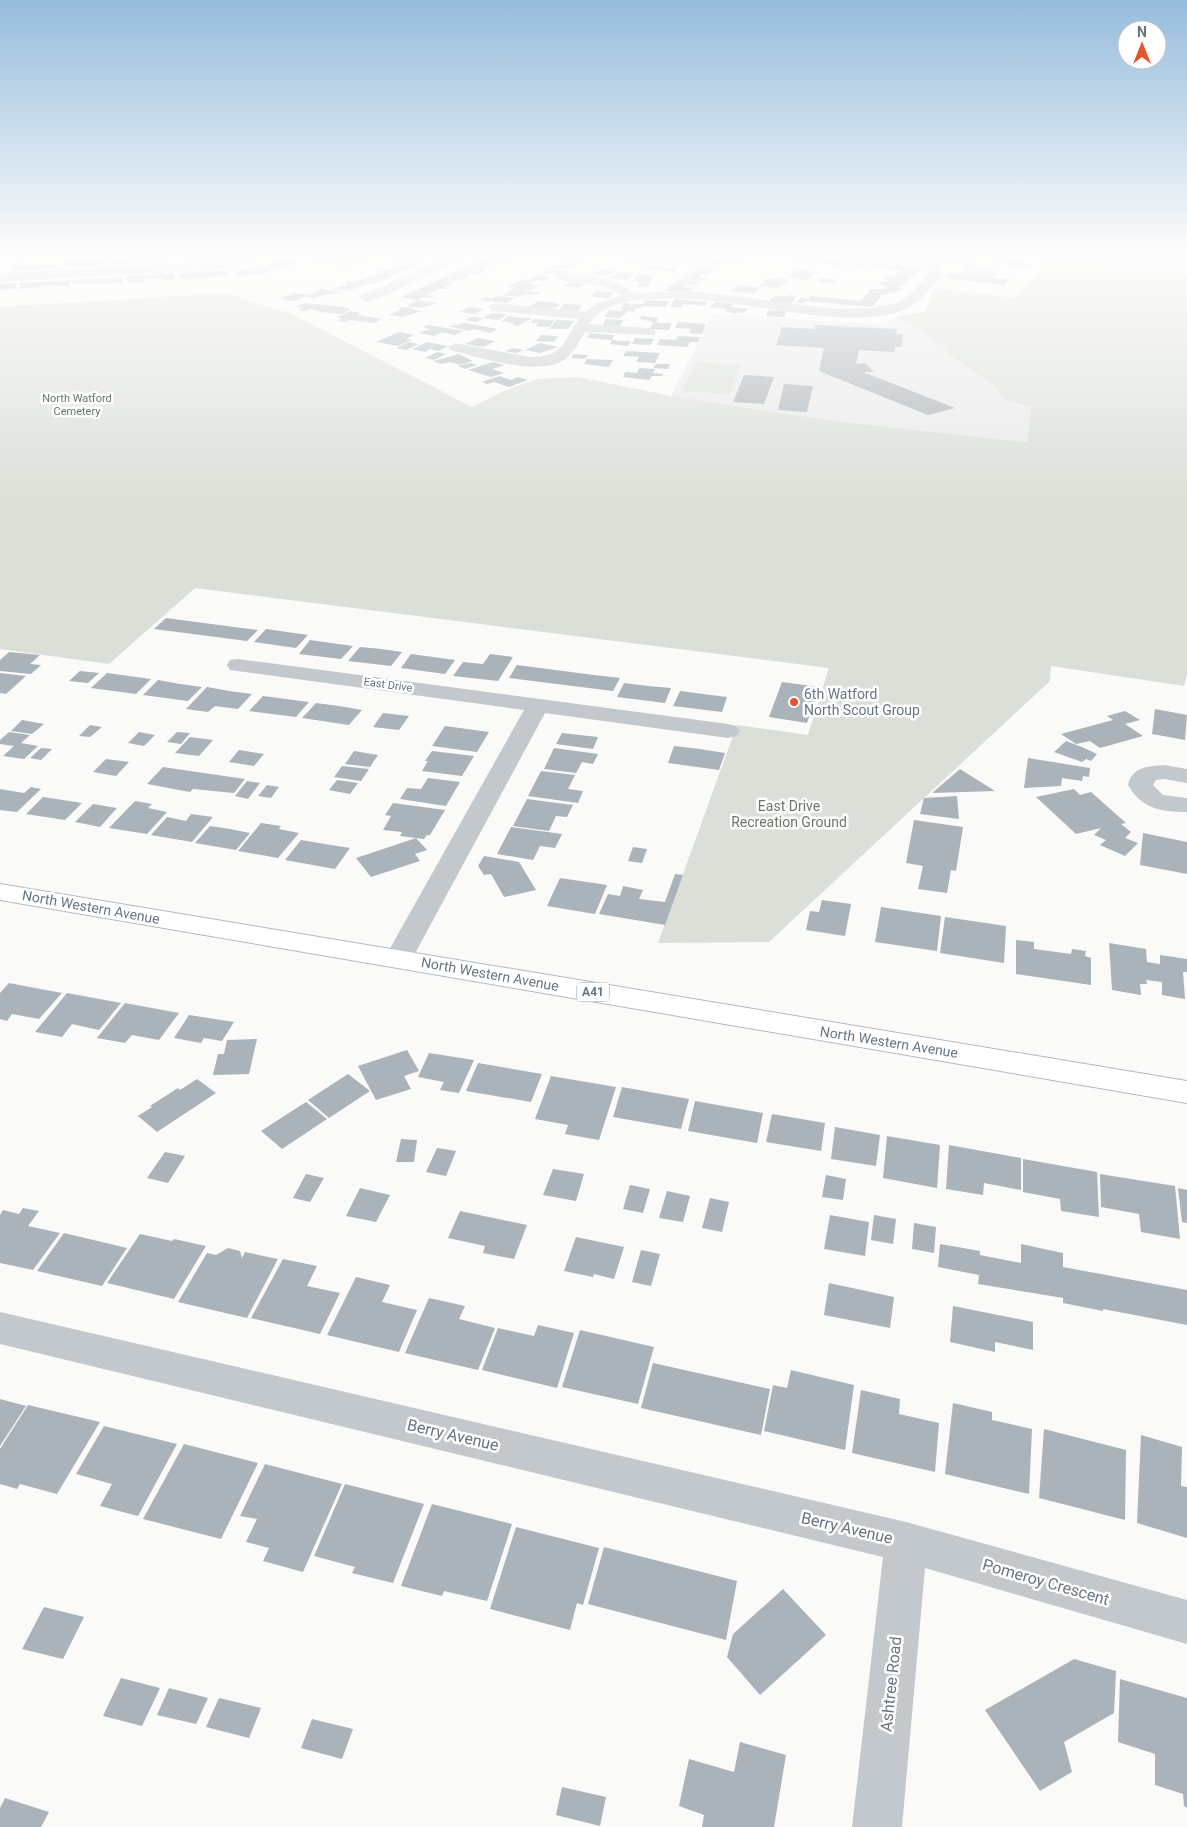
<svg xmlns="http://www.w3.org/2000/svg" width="1187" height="1827" font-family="Roboto,sans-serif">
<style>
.built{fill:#e8e9e9}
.green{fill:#dadfd7}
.building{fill:#aab3b9}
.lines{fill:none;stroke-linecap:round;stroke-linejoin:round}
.highway-casing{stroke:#b4b9bd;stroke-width:2}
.minor{fill:#c3c8cc;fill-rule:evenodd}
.highway{fill:#fff;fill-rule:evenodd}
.poi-dot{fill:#e4572e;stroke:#fff;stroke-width:2}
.labels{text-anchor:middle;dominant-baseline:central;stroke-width:5;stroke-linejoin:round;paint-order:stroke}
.far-park-label{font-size:11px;fill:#687a64;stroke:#fff}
.far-street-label{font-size:11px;fill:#657683;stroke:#fff}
.shield{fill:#fff;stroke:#939fa8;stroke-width:1}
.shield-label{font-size:12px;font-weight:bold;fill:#657683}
.poi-label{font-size:14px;fill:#657683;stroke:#fff;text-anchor:start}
.park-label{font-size:14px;fill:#687a64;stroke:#fff}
.street-label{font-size:14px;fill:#657683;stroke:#fff}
.near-street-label{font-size:16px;fill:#657683;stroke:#fff}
</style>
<rect width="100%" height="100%" fill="#fafaf8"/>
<path class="built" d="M1030 252H1187V275L1151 269 1047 263 1032 255Z
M713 314 871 324 886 323 897 316 945 348 947 353 997 388 1000 395 1017 404 1031 406 1027 442 835 421 671 396Z"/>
<path class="green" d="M326 252H384L339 271Z
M1027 252H1030L1032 255 1047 263 1151 269 1187 275V675L1184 686 1051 666 1050 681 769 942 658 943 737 725 808 735 829 668 195 588 109 664 0 649V307L228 293 255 303 290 313 472 407 506 390 538 379 578 377 671 396 835 421 1027 442 1031 406C1016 403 1003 403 997 388L947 353 945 348 897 316 925 312 933 288 1015 298 1045 266C1041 259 1030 260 1027 252Z
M696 362 741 365 730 394 682 391Z"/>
<path class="building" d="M209 252H224L228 260 205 262 203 257 211 256Z
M276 252H298L300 256 280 258Z
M419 252H436L416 262 392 259Z
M499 252 517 253 506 257 513 258 502 264 496 263 482 270H487L476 275 468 274 465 276H470L464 279H460L448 284 452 285 444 287 450 289H439L427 295 434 296 430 298 423 297 417 300 401 297Z
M592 252H620L685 259 681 262 635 258 633 260 605 255 602 257 592 256 595 254Z
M761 252 782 253 779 255 792 257 795 254 816 256 812 259H816L813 262 792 258 764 257 767 256 757 255Z
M887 252H907L915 254 901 257 883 256 888 255 883 253Z
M1061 252 1085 255 1083 260 1059 258Z
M1096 252H1141L1131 257Z
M1148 252H1187V261L1144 254Z
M321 256H328L329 258 328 260 306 259 307 257 319 258Z
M1005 256 1034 267 1020 269 991 257Z
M165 257V261L112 265V259Z
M578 257 589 260 574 264 563 261Z
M698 257 714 259H727L720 265 691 262Z
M823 258 843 260 840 263 844 264 839 268 832 267 835 265 817 263Z
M99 259H110L109 265 64 267 65 262H98Z
M279 260H287L300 261 282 269 268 268 271 266 267 265Z
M848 261 866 263 865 264 875 266 874 267 877 264 922 268 899 288H904L901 291 882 295 872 307 806 301 803 303 796 302 801 298 808 299 811 296 860 301 870 291H868L869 289H883L886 286 878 285 882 281 888 282 890 280H883L886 277H892L903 270 845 264Z
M25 262 24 264 35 265 57 264 56 268 11 271 14 263Z
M399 262 418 264 373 284H368L348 291 332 289 348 284 344 283 348 281 354 282 367 277H372L385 272 378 271 382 269 389 270 397 266 391 265Z
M559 263 575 265 568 269 552 268Z
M647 265 677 269 673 272 643 268Z
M262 267 276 271 267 272 269 274 260 273 239 277 236 275V271Z
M702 267 716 269 708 275 701 274 698 277 706 278 702 281 681 279Z
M550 269 568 271 557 275 542 274Z
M600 269 615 271 608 276 593 274Z
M229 270V276L179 279 180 273Z
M797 270 817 272 808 280 788 277Z
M620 272 635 274 627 280 611 278Z
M949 273 1009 279 1005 285 944 278Z
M175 274V280H163V278L145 279V282H127V276Z
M638 274 653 275 647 287H637L640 282 632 281Z
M537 275 552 277 545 281 537 280 530 284 539 285 532 290 517 289 541 292 536 295 524 294 518 297 503 295 515 288 507 287 524 279 529 280Z
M123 277V283L72 284 73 280Z
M769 278 788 280 779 288 759 286Z
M821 278 836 280 833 283 817 282Z
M680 279 700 282 695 285H685L684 287 692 288 688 291H664Z
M71 280 70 286 42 285 41 287 19 289 21 283Z
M570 282 586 284 580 288 563 286Z
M17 283 15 289 0 290V284Z
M737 285 749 286 760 288 753 294 730 291Z
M322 289 342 292 312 298 305 297 294 301 280 299 293 293 308 295Z
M595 291 613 292 610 298 591 297Z
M789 295 796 296 793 298H797L791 304 769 301 775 296 786 297Z
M497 296 515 298 506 303 480 300 485 297 493 298Z
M674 299 707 302 705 306 683 304 682 307H670Z
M417 300 438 303 421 308 408 306Z
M646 300 669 301 666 307 642 306 641 308H636L634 312 628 311 620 318 605 317 609 310 621 311 624 303 632 304 630 308 633 304H643Z
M538 301 555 303 560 305 555 308 546 309 529 307Z
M716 302 734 304 730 307 748 309 743 313 737 312 735 314 725 311 727 309 709 307Z
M305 303 343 307 351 309 342 314 318 312 320 311 309 309 304 311 298 310 303 308 296 307Z
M564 304 582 305 578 311 559 310Z
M403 307 414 308 412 309 422 311 403 317 389 315 401 309H398Z
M469 307 484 309 475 314 460 312Z
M768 310 786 311 784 317 766 316Z
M351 311 360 313 357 315 382 319 375 323 350 320 345 322 337 321 343 318 337 317Z
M492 313 507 314 499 320 483 318Z
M509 316 522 318H533L518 326 513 325V323L501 321Z
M641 316 658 318 656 323H672L669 330 650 329 653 322 640 319Z
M471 317H477L483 318 477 322 464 320Z
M534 319 552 320 554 321 549 327 536 326 538 323H531Z
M606 319 623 320 620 326 603 325Z
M556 320 574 321 568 329H549Z
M678 322 706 324 702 334 689 333 691 329 675 328Z
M465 323 498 329 490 333 474 329 469 331 448 326Z
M428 325 464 331 455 335 442 332 434 336 419 333 430 329 422 327Z
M815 325 897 329 896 334H903L902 347H895L894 352 859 350 856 364 865 363 874 372H863L955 408 928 415 819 371 824 348 776 345 782 327 815 329Z
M399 332 414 335 406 339 412 340 398 346 376 342Z
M590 333 599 334 614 335 612 340 587 338Z
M541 335 558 336 554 342 536 341Z
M678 336 700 337 698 342H690L687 347 657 345 660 339 676 340Z
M478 338 495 341 483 347 465 344Z
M635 338 654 339 650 345 632 344Z
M612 340 621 341H631L628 346 610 344Z
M409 342 419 344 406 350 396 348Z
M427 342 448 346 438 351 430 349 425 352 412 349Z
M540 343 558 347 540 353 525 350Z
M513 348 524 350 516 353 505 351Z
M626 351 660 353 655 363 636 362 639 357 623 356Z
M437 352 446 354 434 360 425 358Z
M459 354 473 361 460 365 450 362 441 364 433 361Z
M574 354 588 355 585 359 571 358Z
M587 359 613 360 609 367 584 364Z
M493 362 504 365 492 369 504 373 491 377 468 370Z
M470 363 477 365 465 369 458 366Z
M656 364H670L668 369 653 368Z
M639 368 655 369 653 373 663 374 662 376H652L649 380 623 377 625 372 637 373Z
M744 375 774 377 764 404 733 402Z
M500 376 511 380 518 377 528 380 509 387 494 382 487 384 482 382Z
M784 384 813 386 807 412 778 410Z
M166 618 234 627 258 630 247 641 154 629Z
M266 629 308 635 296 648 254 642Z
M310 640 331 643 353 646 341 659 299 654Z
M360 647 381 649 402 652 391 666 348 661Z
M9 652 40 655 30 664 41 665 31 674 0 671V660Z
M411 654 455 660 445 674 401 668Z
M490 654 513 657 498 681 453 676 463 662 483 664Z
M517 665 594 675 620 678 613 691 509 678Z
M80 671 99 673 88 683 69 681Z
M0 673 26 676 6 694 0 693Z
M107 673 151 679 136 694 91 688Z
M158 680 180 684 202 687 188 701 143 695Z
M782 682 820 687 807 723 769 717Z
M624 683 648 686 671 688 665 703 617 697Z
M207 687 229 691 252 694 238 709 215 706 208 712 186 709Z
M680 691 703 694 727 697 722 712 673 706Z
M263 696 309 702 296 717 249 711Z
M316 703 339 706 362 710 349 725 302 718Z
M1155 709 1187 715 1185 740 1152 734Z
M1125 711 1140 720 1125 724 1143 736 1100 748 1090 741 1076 744 1061 734 1113 720 1107 716Z
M383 713 409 716 399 730 373 727Z
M22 720 44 724 32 734 11 731Z
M90 725 102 727 90 737 79 736Z
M445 726 489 732 477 752 432 746Z
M9 732 30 735 21 743 38 746 24 759 3 756 14 746 0 744V740Z
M139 732 155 735 144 746 128 743Z
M177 732 190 733 181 744 167 742Z
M562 733 598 737 593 749 556 744Z
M190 737 213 740 199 756 175 753Z
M1066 741 1082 747 1097 754 1091 761 1086 759 1082 762 1054 752Z
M674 746 700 749 725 753 719 770 668 763Z
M41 748 52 749 41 760 30 758Z
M554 748 598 754 593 764 582 762 576 773 544 769Z
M239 750 264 754 254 766 229 762Z
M354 751 378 755 370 767 345 764Z
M432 751 474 756 462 776 422 771 428 761H425Z
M1028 758 1090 768 1089 777 1083 776 1082 781 1062 778 1061 786 1024 788Z
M106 759 129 762 116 776 93 772Z
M342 766 369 769 361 781 334 777Z
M163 767 183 770 245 779 234 793 193 789 190 792 147 784Z
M960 769 995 791 932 793Z
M541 771 575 775 568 789 583 791 578 803 528 796Z
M428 778 460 782 446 806 400 799 407 788 421 789Z
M337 780 358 783 350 794 329 790Z
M247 781 260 783 248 799 235 796Z
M267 785 279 787 271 798 258 796Z
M31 787 41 789 17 812 0 810V789L24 793Z
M1074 789 1080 795 1091 792 1126 823 1121 824 1131 832 1125 838 1138 843 1125 856 1100 845 1106 840 1094 835 1101 828 1076 834 1036 797Z
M957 796 959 819 920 814 924 798Z
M43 797 63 800 82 803 65 820 26 814Z
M527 799 573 805 567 817 556 816 549 831 513 826Z
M135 801 152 804 148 808 167 812 147 834 109 828Z
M393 803 445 810 430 835H427L424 839 400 836 402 832 383 830 391 816 385 815Z
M93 804 117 808 100 827 75 822Z
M191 814 213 817 192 842 151 835 167 817 186 821Z
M914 820 963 827 956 871 951 870 947 893 918 889 923 866 906 863Z
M261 823 281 826 279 829 299 833 278 858 238 851Z
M210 826 230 829 250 833 236 850 195 843Z
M511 827 562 834 555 848 540 846 533 860 497 854Z
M1143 833 1187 842V874L1140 865Z
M416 838 427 850 415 854 420 861 371 877 356 858Z
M301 840 325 844 350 848 335 869 285 860Z
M633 847 647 849 642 863 628 861Z
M484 856 519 862 536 890 504 897 491 874 484 875 478 866Z
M675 874 683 875 665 925 599 914 608 894 620 896 623 886 643 890 639 899 665 902Z
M560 878 607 885 595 914 547 906Z
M822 900 851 904 845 936 806 930 810 911 819 912Z
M881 907 941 916 937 951 875 942Z
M945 917 1006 926 1004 963 940 953Z
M1016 940 1034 942V949L1071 954 1072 949 1086 951 1085 956 1091 958V985L1016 974Z
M1109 943 1146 949 1147 962 1160 964V955L1187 959V972H1183L1185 999 1162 995V982L1146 980 1147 984H1140L1141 995 1112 990Z
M9 983 35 988 62 993 39 1019 12 1014 7 1021 0 1019V993Z
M67 993 121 1003 99 1030 72 1024 62 1037 35 1032Z
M125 1003 179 1013 159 1040 132 1035 125 1043 97 1038Z
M189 1015 234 1022 222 1041 204 1038 201 1043 174 1038Z
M257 1039 249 1074 213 1075 218 1054H224L227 1040Z
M407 1050 419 1071 404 1076 411 1089 376 1100 358 1066Z
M429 1053 474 1060 459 1093 440 1090 444 1082 418 1077Z
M478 1063 542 1074 531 1102 466 1091Z
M348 1074 370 1091 329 1118 308 1100Z
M551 1076 616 1087 599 1140 565 1134 568 1125 535 1119Z
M197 1079 216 1093 157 1132 138 1116 152 1107 150 1106 178 1088 180 1090Z
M622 1087 689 1099 681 1129 613 1117Z
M695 1101 763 1113 757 1143 688 1131Z
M306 1102 327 1119 282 1149 261 1131Z
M772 1114 825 1123 821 1151 766 1142Z
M835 1127 880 1135 876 1166 831 1159Z
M887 1136 940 1145 937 1188 883 1178Z
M401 1139 417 1140 414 1162H396Z
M949 1145 1021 1158V1190L984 1183 983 1195 946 1189Z
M437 1148 456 1151 446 1176 426 1172Z
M165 1152 185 1156 168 1183 147 1178Z
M1023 1159 1097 1172 1099 1217 1061 1211 1060 1199 1023 1192Z
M553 1169 584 1174 576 1201 543 1195Z
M306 1174 324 1178 310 1202 293 1198Z
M1100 1174 1175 1186 1180 1239 1141 1232 1139 1214 1101 1207Z
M826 1175 846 1179 843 1200 822 1197Z
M630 1185 650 1189 643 1213 623 1209Z
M360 1188 390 1195 376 1222 346 1216Z
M1178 1188 1187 1190V1223L1182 1222Z
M667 1191 690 1196 683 1222 659 1218Z
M710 1198 729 1202 722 1232 702 1228Z
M23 1208 39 1211 28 1226 60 1233 33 1270 0 1263V1215L3 1210 19 1214Z
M460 1211 527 1225 514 1259 483 1253 485 1246 448 1238Z
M830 1215 869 1222 865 1256 824 1249Z
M874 1215 896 1219 893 1244 871 1240Z
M914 1223 936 1227 934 1253 912 1249Z
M64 1233 127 1248 102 1286 37 1271Z
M140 1234 172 1241 174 1239 206 1246 174 1299 107 1283Z
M576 1237 624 1247 614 1279 594 1274 593 1277 564 1271Z
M940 1244 980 1251V1255L1021 1263V1244L1063 1253V1267L1187 1290V1325L1103 1309V1311L1063 1303V1298L978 1284 979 1275 938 1267Z
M228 1248 240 1251 242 1258 245 1252 278 1259 247 1318 178 1302 207 1253 216 1255Z
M641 1250 660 1254 651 1286 632 1282Z
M283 1259 317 1266 307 1286 340 1293 320 1334 251 1318Z
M356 1277 390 1285 382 1302 417 1310 399 1352 327 1335Z
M829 1283 894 1297 890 1328 824 1315Z
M429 1298 465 1306 459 1319 495 1328 478 1370 405 1353Z
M953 1306 1033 1322V1350L995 1342V1352L950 1342Z
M538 1325 574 1333 557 1388 482 1370 498 1328 534 1336Z
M580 1330 654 1347 638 1404 562 1387Z
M653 1363 770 1389 761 1435 641 1408Z
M791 1370 854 1385 845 1450 764 1431 773 1385 787 1388Z
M861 1390 900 1399 899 1414 939 1423 935 1472 852 1453Z
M0 1399 26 1406 0 1446Z
M953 1403 992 1412V1420L1032 1429 1029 1494 945 1474Z
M28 1405 100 1422 57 1494 20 1484 17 1489 0 1484V1449Z
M104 1426 177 1444 138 1516 100 1506 112 1484 76 1474Z
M1044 1429 1126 1450 1125 1520 1039 1498Z
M1141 1435 1182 1447 1181 1486 1187 1487V1538L1137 1523Z
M184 1444 258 1463 221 1539 143 1519Z
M265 1464 342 1484 303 1572 263 1561 269 1548 246 1542 257 1519 240 1516Z
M345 1484 424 1504 393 1583 352 1573 355 1567 314 1556Z
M432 1504 512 1524 487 1601 444 1591 442 1596 401 1586Z
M516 1527 599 1548 583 1605 577 1603 570 1630 490 1609Z
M604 1547 737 1581 726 1640 588 1604Z
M783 1589 826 1635 760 1695 727 1657 733 1634Z
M44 1607 84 1617 63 1659 22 1649Z
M1074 1659 1116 1671 1114 1713 1064 1742 1072 1772 1040 1791 985 1710Z
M121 1678 160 1688 142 1726 103 1716Z
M1120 1679 1187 1698V1808L1184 1806 1183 1794 1155 1785V1754L1118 1742Z
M169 1688 208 1698 196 1724 157 1715Z
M219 1698 261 1708 249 1738 206 1727Z
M312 1719 353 1729 342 1759 301 1748Z
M740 1742 786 1755 774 1827H702L704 1815 679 1806 689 1759 734 1772Z
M562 1787 606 1797 600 1826 556 1815Z
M5 1798 49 1812 41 1827H0V1808Z"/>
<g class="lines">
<g class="highway-casing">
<path id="highway" d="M0 884 1187 1081V1103L0 900Z"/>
</g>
<path class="minor" d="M242 252H254L256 257 253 261 232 268 0 282V274L231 260 244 257Z
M458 252H474L391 293 365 302 359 298 361 295 383 287Z
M685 252C699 252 740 249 749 258L743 262 691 255Z
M819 252 909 258 974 252H999L997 254 970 260 978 265 975 268 993 270 999 274C992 280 968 277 961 271L965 266 956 262 936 264 941 269V275C932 287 920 303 906 309 878 321 841 318 812 315 763 310 619 275 589 324L649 328 654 329 656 332 654 335 585 332C579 342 573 354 564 360 537 377 479 357 450 350L448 347 455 343 530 357C564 357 562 343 579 319L494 311 488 307 494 303 585 312 598 303 622 296 603 286 559 280 557 277 559 274 563 273 610 280 636 293 690 291 836 309 871 308 897 303 911 294 929 274V270L923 264 866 263 825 255Z
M238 659 728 724 736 726 740 731 736 736 728 738 545 713 412 959 408 965 398 968 388 965 384 959 524 710 230 670 227 665 230 660Z
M1164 765 1187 769V783L1164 779 1156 780 1153 785 1163 795 1187 798V812C1161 812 1142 809 1128 785 1132 767 1148 766 1164 765Z
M0 1312 906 1522 1187 1600V1644L925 1568 902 1827H852L883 1557 0 1344Z"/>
<use href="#highway" class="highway"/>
</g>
<linearGradient id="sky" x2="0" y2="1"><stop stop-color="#96bcdc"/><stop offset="0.5" stop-color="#fdfdfc"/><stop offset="1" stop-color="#fdfdfc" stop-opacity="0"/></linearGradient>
<rect width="1187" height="508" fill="url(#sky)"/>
<circle class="poi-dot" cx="794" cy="702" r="5"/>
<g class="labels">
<g class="far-park-label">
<text x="77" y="398">North Watford<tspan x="77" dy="13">Cemetery</tspan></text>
</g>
<g class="far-street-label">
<text transform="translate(388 685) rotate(8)">East Drive</text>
</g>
<rect class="shield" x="577" y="982.5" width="32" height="19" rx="4"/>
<g class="shield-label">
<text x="593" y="992">A41</text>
</g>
<g class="poi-label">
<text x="804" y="694">6th Watford<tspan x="804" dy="16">North Scout Group</tspan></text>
</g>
<g class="park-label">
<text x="789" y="806">East Drive<tspan x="789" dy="16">Recreation Ground</tspan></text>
</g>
<g class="street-label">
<text transform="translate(91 907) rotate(10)">North Western Avenue</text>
<text transform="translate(490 974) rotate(10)">North Western Avenue</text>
<text transform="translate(889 1042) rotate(9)">North Western Avenue</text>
</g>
<g class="near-street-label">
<text transform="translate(453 1435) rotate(13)">Berry Avenue</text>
<text transform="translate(847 1528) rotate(13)">Berry Avenue</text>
<text transform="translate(1046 1582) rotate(16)">Pomeroy Crescent</text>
<text transform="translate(891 1684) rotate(-84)">Ashtree Road</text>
</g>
</g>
<g transform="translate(1142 45)"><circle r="24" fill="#ffffff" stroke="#c1c8cd"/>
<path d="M0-4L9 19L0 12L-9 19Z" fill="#e4572e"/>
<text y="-8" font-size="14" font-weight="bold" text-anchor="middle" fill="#657683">N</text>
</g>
</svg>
